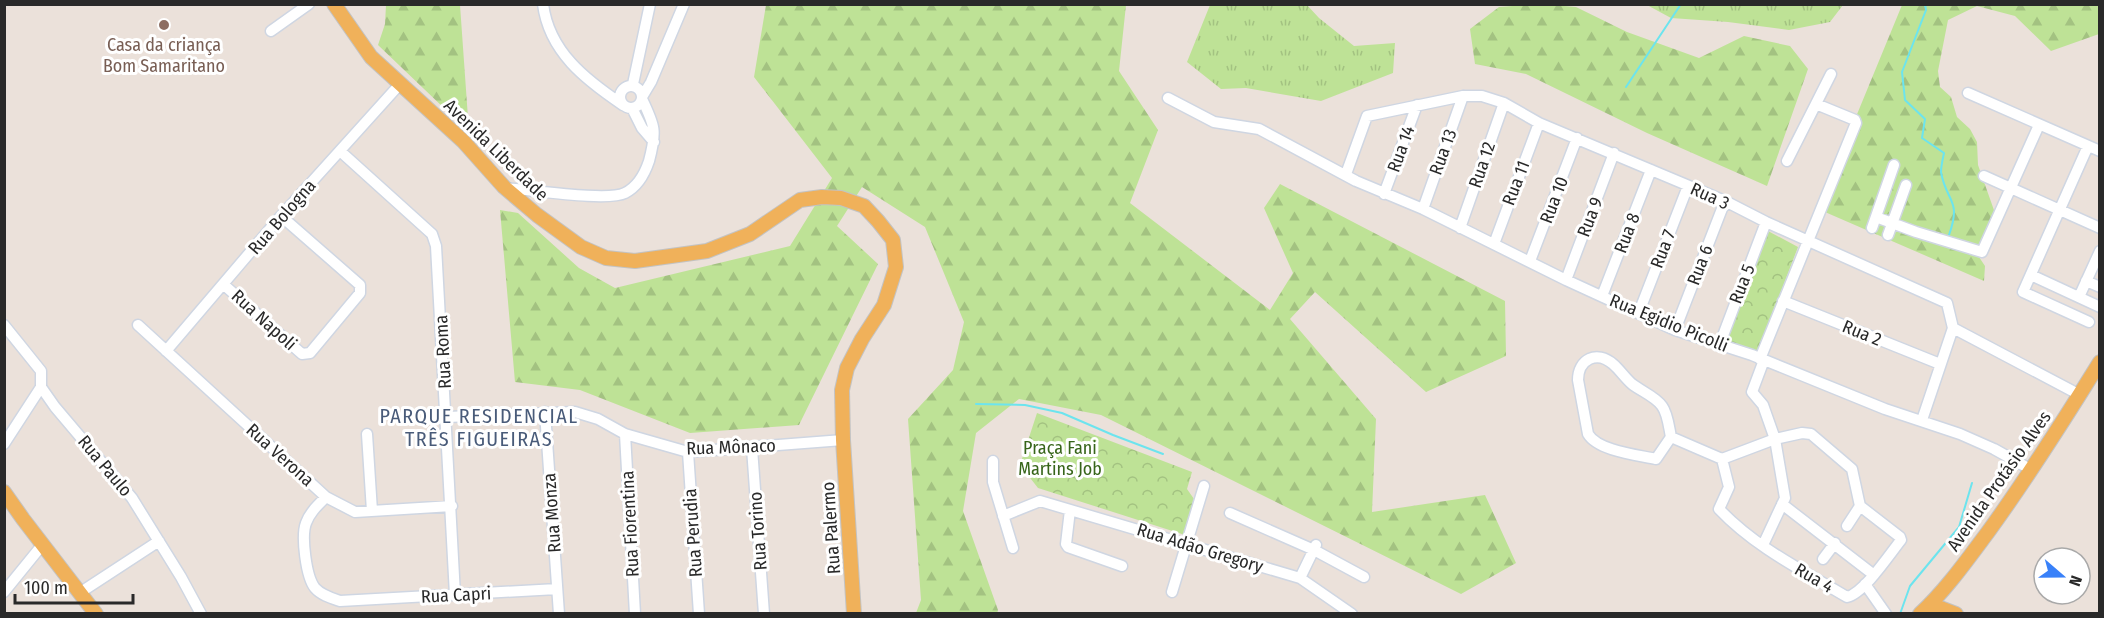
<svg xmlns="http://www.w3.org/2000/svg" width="2104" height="618" font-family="'Fira Sans Condensed',sans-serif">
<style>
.grass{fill:url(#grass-tufts)}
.forest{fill:url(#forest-firs)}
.park{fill:url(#park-crowns)}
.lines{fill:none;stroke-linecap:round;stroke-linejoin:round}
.stream{stroke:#6ce4ee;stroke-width:2}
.minor-casing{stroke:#cfd6e2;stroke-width:13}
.major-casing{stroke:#c3c3c3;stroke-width:16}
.minor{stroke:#fff;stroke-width:10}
.major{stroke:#f0b15a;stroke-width:14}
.education-dot{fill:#8d6e63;stroke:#fff;stroke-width:2}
.labels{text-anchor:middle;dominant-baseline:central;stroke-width:6;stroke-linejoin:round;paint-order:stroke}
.education-label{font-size:18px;fill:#785e54;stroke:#fff}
.street-label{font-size:18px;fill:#292929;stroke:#fff}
.park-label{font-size:18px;fill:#37651a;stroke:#fff}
.neighbourhood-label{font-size:20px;letter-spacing:1.5px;fill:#495b79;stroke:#fff}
</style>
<defs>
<pattern id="grass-tufts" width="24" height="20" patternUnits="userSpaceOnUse" patternTransform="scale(1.5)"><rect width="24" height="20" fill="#bee296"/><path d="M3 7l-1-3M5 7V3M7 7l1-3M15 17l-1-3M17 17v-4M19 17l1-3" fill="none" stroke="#a3c281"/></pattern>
<pattern id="forest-firs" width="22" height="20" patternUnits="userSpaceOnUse" patternTransform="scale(1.5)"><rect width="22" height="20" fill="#bee296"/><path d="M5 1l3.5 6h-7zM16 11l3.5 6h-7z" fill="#a3c281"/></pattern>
<pattern id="park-crowns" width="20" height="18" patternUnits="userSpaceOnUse" patternTransform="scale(1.5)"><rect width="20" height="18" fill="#bee296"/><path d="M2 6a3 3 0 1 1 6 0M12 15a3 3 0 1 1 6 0" fill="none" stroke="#a3c281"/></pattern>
</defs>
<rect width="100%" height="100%" fill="#ebe1da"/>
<path class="grass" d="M1210 5H1307L1319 18 1354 46 1395 43 1393 73 1321 101 1246 88 1221 89 1187 62Z
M1647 5H1843L1830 22 1789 30 1728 22 1671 18Z"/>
<path class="forest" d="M1540 4 1576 7 1627 32 1699 58 1744 36 1790 46 1808 69 1767 186 1647 133 1526 74 1475 64 1470 29 1499 7Z
M386 5H460L469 132 378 45 385 24Z
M766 5H1126L1119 71 1158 130 1130 203 1270 310 1293 273 1264 208 1280 184 1505 301 1506 356 1426 392 1315 292 1290 319 1376 419 1372 512 1485 495 1516 563 1461 594 1101 415 1019 399 976 433 963 511 998 610 997 614 916 613 921 600 908 419 953 370 964 322 925 227 862 187 837 226 878 264 799 425 690 433 580 390 515 382 500 210 518 213 579 268 615 288 790 246 832 178 754 77Z
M1902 5H2099V34L2051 51 2015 16 1977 6 1948 20 1938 71 1940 87 1951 97 1957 117 1970 129 1977 142 1978 165 1995 213 1979 257 1985 266 1984 281 1818 209Z"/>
<path class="park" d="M1768 231 1798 247 1758 352 1725 343Z
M1037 413 1192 472 1187 489 1194 499 1185 535 1038 488 1020 465Z"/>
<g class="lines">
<path class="stream" d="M1925 4 1926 10 1902 72 1905 100 1925 119 1922 138 1944 153C1943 158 1941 166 1941 172 1946 202 1962 199 1949 235
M1626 87 1681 4
M976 404 1025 405 1062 413 1113 435 1163 454
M1900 614 1910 586 1959 527 1972 483"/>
<g class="minor-casing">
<path id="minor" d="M543 4C549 52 586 80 623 105
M271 31 309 4
M633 84 650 4
M620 97a11 11 0 1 1 22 0a11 11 0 1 1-22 0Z
M1968 93 2100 151
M642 97 651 82 684 4
M1168 98 1214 122 1259 129 1356 181 1423 209 1566 280 1675 330 1752 355 1885 409 1960 434 1994 449 2032 470
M632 108 642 128 654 142
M2088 146 2023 292 2089 322
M340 151 432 234 436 246 455 595
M1787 161 1831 74
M1346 174 1367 116 1463 96H1482L1504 103 1539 123 1725 201 1766 222 1947 303 1953 328 2080 395
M1984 176 2100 228
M504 188C528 189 607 202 625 193 637 187 645 173 649 161 657 131 655 126 642 99
M1384 194 1417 105
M1423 209 1463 96
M1876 217 1916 232 1982 252 2039 125
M1460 228 1504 103
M1872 228 1894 165
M1888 235 1906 185
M1494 244 1539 123
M1530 261 1577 138
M2031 275 2100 307
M1566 280 1614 153
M2086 281 2100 287
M223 284 302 354 310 353 360 293V285L281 216
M1602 296 1651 170
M2079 297 2100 251
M1783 301 1940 364
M1639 312 1688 186
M4 325 41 371V387L55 407 132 498 181 577 201 614
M138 325 326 497 355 512 452 506
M1675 330 1725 201
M1719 346 1766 222
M166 351 281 216 400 84
M1760 359 1856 123 1855 120 1816 104
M545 412 559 614
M447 417 575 412 598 419 625 434 688 452 843 440
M1922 420 1953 328
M367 434 372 511
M625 434 635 614
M1671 437 1656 459C1638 455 1598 451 1588 434L1578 380C1578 359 1597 350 1613 364 1620 370 1625 378 1632 384 1641 391 1656 397 1662 406 1668 414 1669 428 1671 437L1722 459 1775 439 1802 433 1811 434 1852 469 1860 506 1900 537 1901 540C1889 555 1864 593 1847 597 1802 570 1755 547 1719 509L1729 487 1722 459
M4 444 41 387
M752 448 764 614
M688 452 699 614
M993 461V482L1013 548
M326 497C318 505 310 512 306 523 301 536 306 577 315 588 321 595 331 598 340 601L557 589
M1782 504 1874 575
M1070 510 1066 544 1068 547 1122 566
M1230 513 1314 550 1364 577
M1003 516 1040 501 1300 578 1352 614
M1847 526 1860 506
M1763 545 1785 498 1775 439 1763 405 1752 392 1764 360
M1823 559 1835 543
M1300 578 1316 545
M1865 584 1886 614
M4 592 43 544
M81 592 159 541
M1172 592 1204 486"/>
</g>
<g class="major-casing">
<path id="major" d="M334 4 371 57 463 141 504 187 537 215 581 247 606 258 635 261 707 251 750 234 800 200 822 197 841 198 864 206 878 221 893 240 896 267 884 305 862 339 847 368 842 390 843 440 854 614
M4 492 23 519 96 614
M1930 604 1956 614
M1920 614C1946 590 1967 560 1988 532 2028 477 2064 420 2100 362"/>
</g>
<use href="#minor" class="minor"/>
<use href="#major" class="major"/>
</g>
<circle class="education-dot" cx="164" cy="25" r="6"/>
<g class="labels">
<g class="education-label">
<text x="164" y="45">Casa da criança<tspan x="164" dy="21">Bom Samaritano</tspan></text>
</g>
<g class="street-label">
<text transform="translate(1401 149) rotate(-70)">Rua 14</text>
<text transform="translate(496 150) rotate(44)">Avenida Liberdade</text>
<text transform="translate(1443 152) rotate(-70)">Rua 13</text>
<text transform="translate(1482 165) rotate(-71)">Rua 12</text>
<text transform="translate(1516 183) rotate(-69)">Rua 11</text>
<text transform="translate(1710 196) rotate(24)">Rua 3</text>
<text transform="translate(1554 200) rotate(-69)">Rua 10</text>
<text transform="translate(282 217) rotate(-49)">Rua Bologna</text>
<text transform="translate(1590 217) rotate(-69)">Rua 9</text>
<text transform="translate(1627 233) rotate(-69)">Rua 8</text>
<text transform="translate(1663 249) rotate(-69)">Rua 7</text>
<text transform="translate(1700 265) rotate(-69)">Rua 6</text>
<text transform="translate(1742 284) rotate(-69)">Rua 5</text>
<text transform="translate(264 320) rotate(42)">Rua Napoli</text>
<text transform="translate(1669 323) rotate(22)">Rua Egidio Picolli</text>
<text transform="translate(1862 333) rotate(22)">Rua 2</text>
<text transform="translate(443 352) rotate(-93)">Rua Roma</text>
<text transform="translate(731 447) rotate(-2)">Rua Mônaco</text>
<text transform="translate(280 455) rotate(42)">Rua Verona</text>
<text transform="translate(105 466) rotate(50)">Rua Paulo</text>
<text transform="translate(1999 481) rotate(-55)">Avenida Protásio Alves</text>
<text transform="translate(552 513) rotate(-94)">Rua Monza</text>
<text transform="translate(630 524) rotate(-93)">Rua Fiorentina</text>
<text transform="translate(831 528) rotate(-94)">Rua Palermo</text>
<text transform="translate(758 531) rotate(-94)">Rua Torino</text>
<text transform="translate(693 533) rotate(-94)">Rua Perudia</text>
<text transform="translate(1200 548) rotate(17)">Rua Adão Gregory</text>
<text transform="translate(1814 578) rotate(30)">Rua 4</text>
<text transform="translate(456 595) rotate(-3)">Rua Capri</text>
</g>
<g class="park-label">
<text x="1060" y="448">Praça Fani<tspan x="1060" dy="21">Martins Job</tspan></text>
</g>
<g class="neighbourhood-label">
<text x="479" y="416">PARQUE RESIDENCIAL<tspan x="479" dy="23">TRÊS FIGUEIRAS</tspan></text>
</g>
</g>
<rect width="2104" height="618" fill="none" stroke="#292929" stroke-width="12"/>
<g transform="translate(2062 576) rotate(110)"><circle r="28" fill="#ffffff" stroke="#a9a9a9" stroke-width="1.5"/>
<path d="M0-4.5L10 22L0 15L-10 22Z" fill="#3981f9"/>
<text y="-9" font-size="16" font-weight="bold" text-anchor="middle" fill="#292929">N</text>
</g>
<path d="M15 594v9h118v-9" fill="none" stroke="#292929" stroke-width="3"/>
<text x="24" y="594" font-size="18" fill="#292929" stroke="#ffffff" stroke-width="4.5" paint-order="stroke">100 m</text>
</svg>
